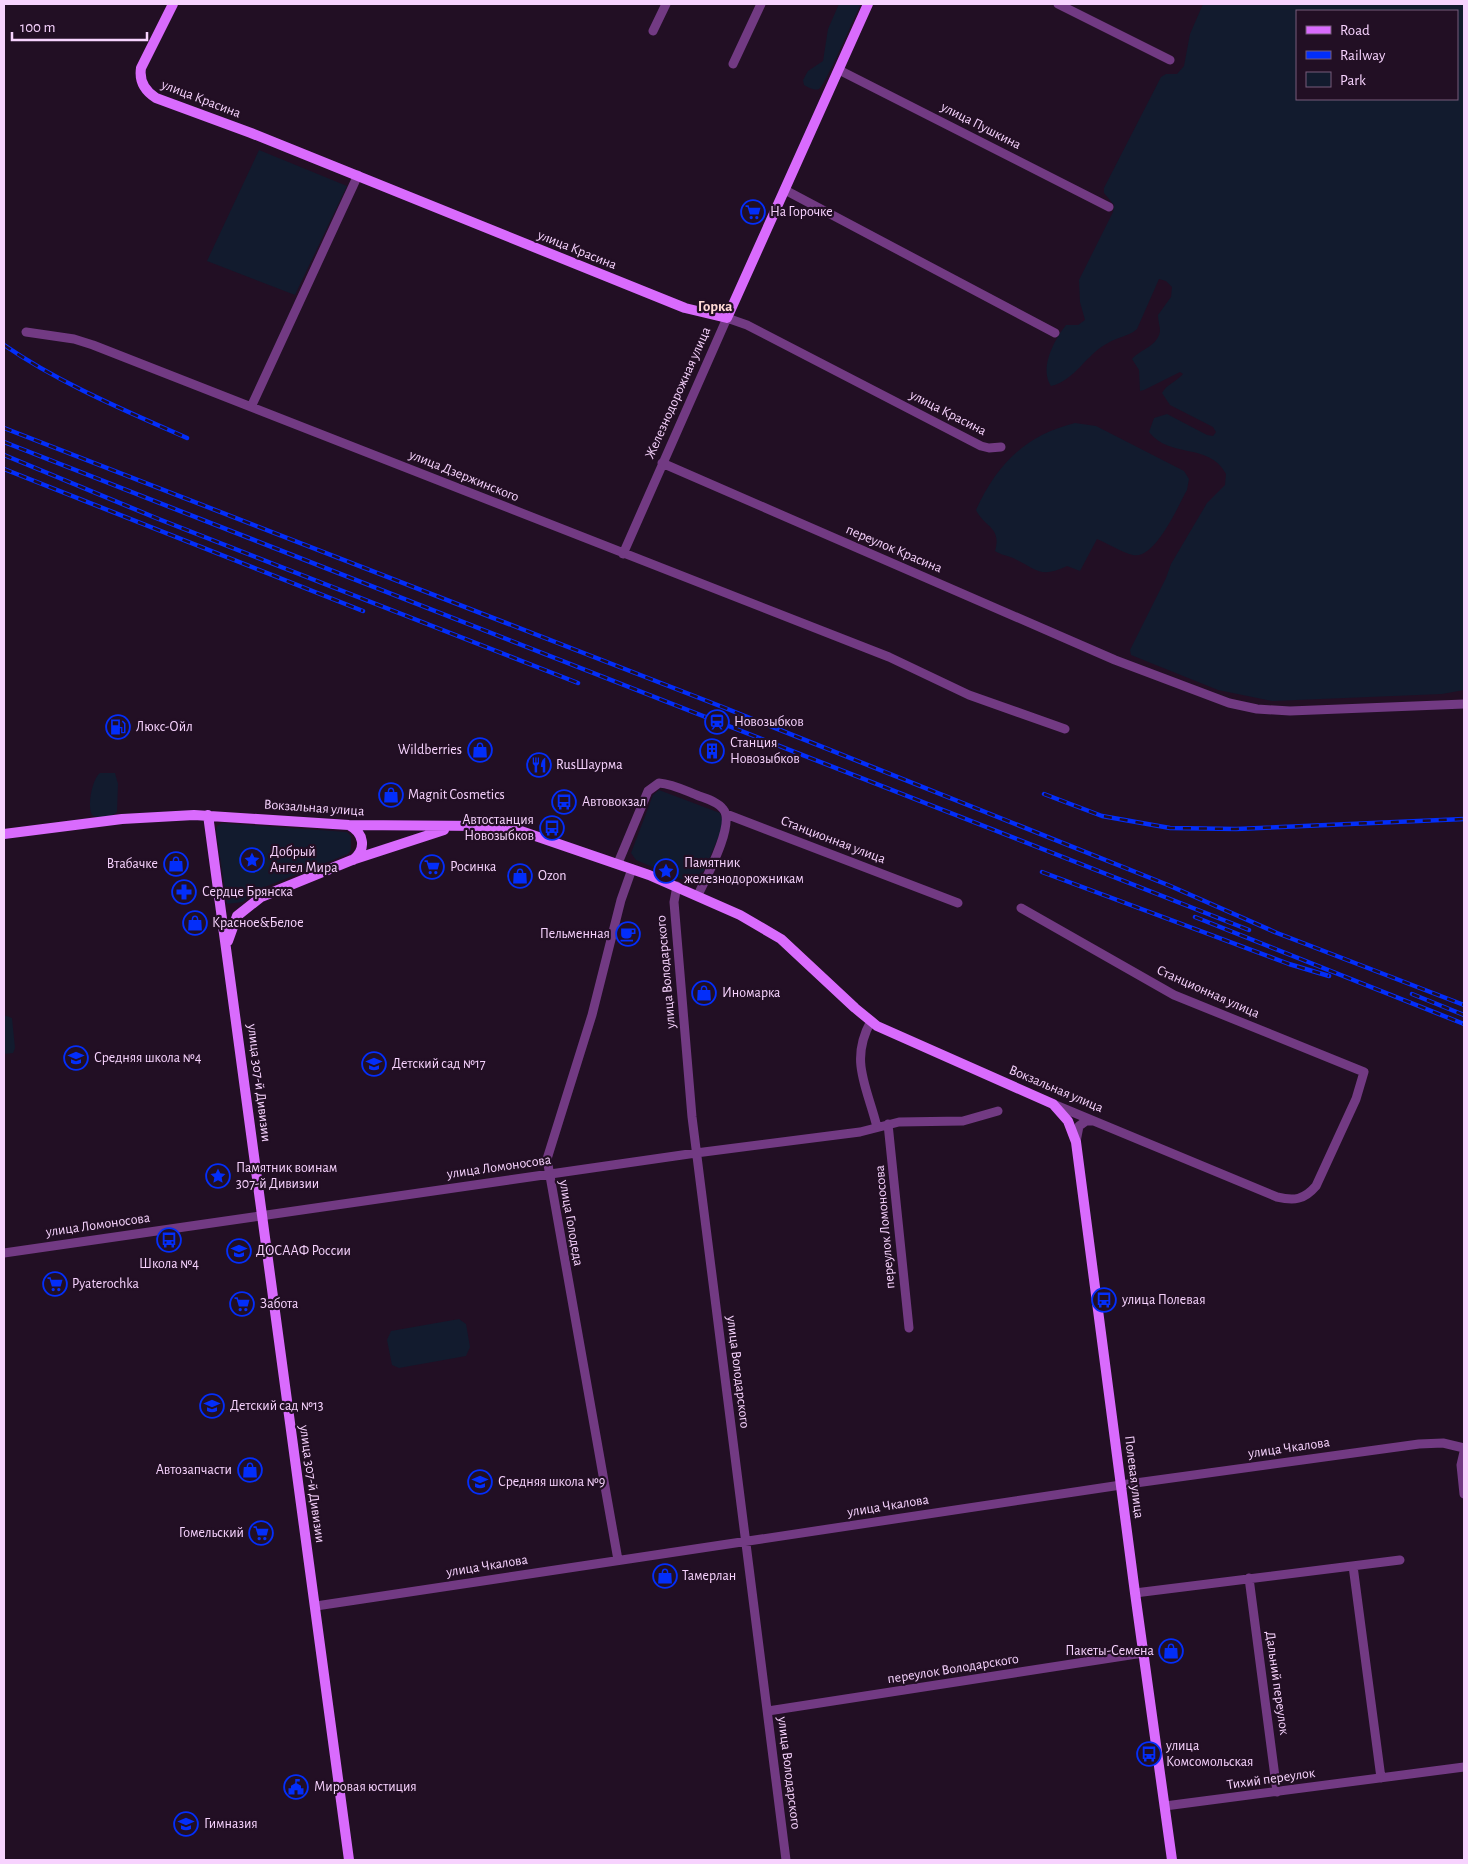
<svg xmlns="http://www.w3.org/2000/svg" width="1468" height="1864" font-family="'Alegreya Sans',sans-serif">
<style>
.green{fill:#121b2e;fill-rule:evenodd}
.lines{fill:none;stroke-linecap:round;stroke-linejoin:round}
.street{stroke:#723a83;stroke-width:9}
.secondary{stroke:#d96bfd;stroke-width:10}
.rail-casing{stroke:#032efa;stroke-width:4.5}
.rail{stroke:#220f24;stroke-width:2.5;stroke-dasharray:8;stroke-linecap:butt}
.labels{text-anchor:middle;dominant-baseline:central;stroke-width:4.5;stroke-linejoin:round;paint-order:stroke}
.street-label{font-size:14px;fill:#f7d3fe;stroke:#220f24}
.poi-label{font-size:14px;fill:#f7d3fe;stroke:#220f24;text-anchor:start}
.neighbourhood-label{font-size:15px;font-weight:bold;fill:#fed8d5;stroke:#220f24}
</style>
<rect width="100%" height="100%" fill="#220f24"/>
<path class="green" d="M839 4H861C855 15 825 87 819 89 814 91 808 87 804 85L803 80 808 71 823 61 828 29Z
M1203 4H1464V690L1442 694 1272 701 1218 690 1131 655 1130 650 1166 578 1171 564 1207 503 1225 485 1226 474C1209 442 1170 459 1149 432L1154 418 1167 414 1207 435 1213 436 1216 432 1213 427 1170 405 1162 393C1167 384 1176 382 1183 374L1180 372 1144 390 1140 391 1139 370 1132 359C1141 349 1158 346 1160 331 1160 326 1158 321 1158 315L1171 297 1172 287 1166 281 1159 279 1137 329C1128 337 1117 337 1108 343 1086 354 1076 380 1051 386 1039 369 1054 340 1066 325H1078L1085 320 1080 302 1079 280 1113 212 1114 205 1104 193V188L1161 77 1166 74H1177L1184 66 1190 34ZM1457 11V99H1297V11Z
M259 150 347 186 295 295 207 261Z
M1075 423 1096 426 1184 471 1189 479 1187 490C1178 506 1155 560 1133 555 1121 552 1109 544 1097 539L1080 571 1067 566C1040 579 1037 569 1013 558 1006 555 1001 555 995 551 1002 527 985 528 976 510 997 464 1026 435 1075 423Z
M100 773H115L118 784 117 812C111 818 98 819 92 815 87 806 92 779 100 773Z
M659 790 720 813 724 824 704 871 693 878 681 879 636 860 631 853 653 795Z
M222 823 347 832 351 836V850L348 854 252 892 243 902 227 904 216 830 217 826Z
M4 1015 12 1018 15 1048 13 1053 4 1054Z
M459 1319 466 1324 470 1347 466 1356 399 1368 392 1365 387 1340 391 1331Z"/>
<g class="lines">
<path class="street" d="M1058 4 1170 60
M653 31 666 4
M733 64 761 4
M839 70 1109 207
M785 190 1055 333
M26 332 74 339 93 345 889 657 969 695 1065 729
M251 407 358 175
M662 463 1115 660 1229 703 1257 709 1290 711 1464 704
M623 554 727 318 747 325 981 446 989 448 1001 447
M726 814 958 903
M618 863 648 791 659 783C673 784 686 791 699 796 707 799 718 802 723 809 736 823 706 878 698 895
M677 886 674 902 692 1117 786 1860
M1021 908 1174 995 1364 1072 1356 1099 1316 1186C1304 1200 1294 1201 1277 1197L1053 1104
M871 1021C849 1061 867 1086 877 1127
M888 1124 909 1328
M1076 1142 1079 1126 1086 1121H1093
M4 1253 696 1153 860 1132 899 1122 963 1121 998 1111
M1464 1452 1461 1465 1464 1494
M618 1560 547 1159 592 1015 621 900 632 869
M1353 1566 1381 1778
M1249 1578 1277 1792
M1135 1593 1400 1560
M316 1606 1121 1485 1419 1444 1443 1443 1464 1448
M768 1711 1143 1653
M1165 1806 1464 1767"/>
<path class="secondary" d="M173 4 141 68C139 81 145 91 156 98L251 133 685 308 727 318 868 4
M208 815 349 1860
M349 825C364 833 367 849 353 860
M4 834 122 819 194 815 349 825 485 826 515 829 649 875 740 915 781 939 855 1008 877 1026 1053 1104 1068 1121 1076 1142 1135 1593 1172 1860
M228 941 237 916 261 897 352 860 444 830"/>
<g class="rail-casing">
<path id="rail" d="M4 345C61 384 124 410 187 438
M4 428 720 706 1168 885 1277 933 1464 1005
M4 442 1249 930
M4 455 156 518 578 683
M4 469 363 611
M1044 794 1102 816 1170 828 1236 829 1464 819
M1042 872 1289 964 1329 976
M1195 917 1464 1024
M1412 994 1464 1015"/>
</g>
<use href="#rail" class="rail"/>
</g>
<defs>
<g id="supermarket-ring" transform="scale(1.25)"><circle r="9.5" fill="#220f24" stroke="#032efa" stroke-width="1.5"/><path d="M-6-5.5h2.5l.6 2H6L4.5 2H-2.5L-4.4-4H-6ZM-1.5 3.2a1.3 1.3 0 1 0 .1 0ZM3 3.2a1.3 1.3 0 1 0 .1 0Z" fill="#032efa"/></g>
<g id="station-ring" transform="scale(1.25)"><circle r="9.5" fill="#220f24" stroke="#032efa" stroke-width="1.5"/><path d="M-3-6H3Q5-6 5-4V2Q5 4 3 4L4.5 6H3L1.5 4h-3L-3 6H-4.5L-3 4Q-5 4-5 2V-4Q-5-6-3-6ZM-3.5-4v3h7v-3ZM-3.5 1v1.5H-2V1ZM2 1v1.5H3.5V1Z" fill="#032efa"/></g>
<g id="fuel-ring" transform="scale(1.25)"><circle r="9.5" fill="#220f24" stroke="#032efa" stroke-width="1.5"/><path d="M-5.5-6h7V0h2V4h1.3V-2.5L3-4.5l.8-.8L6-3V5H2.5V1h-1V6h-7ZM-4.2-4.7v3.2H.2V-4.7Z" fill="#032efa"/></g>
<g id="shop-ring" transform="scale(1.25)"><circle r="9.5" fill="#220f24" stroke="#032efa" stroke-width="1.5"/><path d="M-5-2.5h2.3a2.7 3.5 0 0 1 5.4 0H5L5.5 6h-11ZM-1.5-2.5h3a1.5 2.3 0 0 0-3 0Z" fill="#032efa"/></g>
<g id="building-ring" transform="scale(1.25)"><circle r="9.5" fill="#220f24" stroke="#032efa" stroke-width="1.5"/><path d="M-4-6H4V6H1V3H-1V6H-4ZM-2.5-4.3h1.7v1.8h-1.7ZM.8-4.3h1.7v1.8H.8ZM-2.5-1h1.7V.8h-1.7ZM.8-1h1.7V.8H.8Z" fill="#032efa"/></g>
<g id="restaurant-ring" transform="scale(1.25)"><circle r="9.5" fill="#220f24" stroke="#032efa" stroke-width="1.5"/><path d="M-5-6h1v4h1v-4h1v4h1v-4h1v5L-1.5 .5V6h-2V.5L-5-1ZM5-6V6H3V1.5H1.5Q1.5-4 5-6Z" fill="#032efa"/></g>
<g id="bus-ring" transform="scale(1.25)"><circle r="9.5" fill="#220f24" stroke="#032efa" stroke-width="1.5"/><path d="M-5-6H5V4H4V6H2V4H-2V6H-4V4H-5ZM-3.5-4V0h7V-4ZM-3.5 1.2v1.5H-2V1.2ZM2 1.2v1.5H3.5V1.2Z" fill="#032efa"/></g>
<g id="sight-ring" transform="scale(1.25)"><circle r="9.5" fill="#220f24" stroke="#032efa" stroke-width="1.5"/><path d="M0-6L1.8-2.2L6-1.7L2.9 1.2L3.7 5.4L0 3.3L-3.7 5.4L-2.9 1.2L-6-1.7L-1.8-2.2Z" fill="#032efa"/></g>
<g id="pharmacy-ring" transform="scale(1.25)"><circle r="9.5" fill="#220f24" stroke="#032efa" stroke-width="1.5"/><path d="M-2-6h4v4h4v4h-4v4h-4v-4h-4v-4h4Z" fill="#032efa"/></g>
<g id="cafe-ring" transform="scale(1.25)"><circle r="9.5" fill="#220f24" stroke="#032efa" stroke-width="1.5"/><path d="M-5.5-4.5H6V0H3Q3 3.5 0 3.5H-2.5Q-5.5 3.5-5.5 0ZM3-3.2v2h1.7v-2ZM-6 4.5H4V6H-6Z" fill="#032efa"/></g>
<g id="school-ring" transform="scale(1.25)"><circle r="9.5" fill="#220f24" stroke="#032efa" stroke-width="1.5"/><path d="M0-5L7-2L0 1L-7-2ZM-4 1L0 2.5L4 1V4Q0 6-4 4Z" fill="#032efa"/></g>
<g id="civic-ring" transform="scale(1.25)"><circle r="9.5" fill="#220f24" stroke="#032efa" stroke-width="1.5"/><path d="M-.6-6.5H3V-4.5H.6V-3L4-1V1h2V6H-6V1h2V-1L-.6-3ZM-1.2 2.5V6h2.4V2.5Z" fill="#032efa"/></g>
</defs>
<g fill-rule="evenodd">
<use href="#supermarket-ring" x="753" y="212"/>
<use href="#station-ring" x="717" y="722"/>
<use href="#fuel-ring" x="118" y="727"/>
<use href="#shop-ring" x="480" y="750"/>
<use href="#building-ring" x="712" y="751"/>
<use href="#restaurant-ring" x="539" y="765"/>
<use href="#shop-ring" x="391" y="795"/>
<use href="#bus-ring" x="564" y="802"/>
<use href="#bus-ring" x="552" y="828"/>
<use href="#sight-ring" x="252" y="860"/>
<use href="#shop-ring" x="176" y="864"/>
<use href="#supermarket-ring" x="432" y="867"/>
<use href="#sight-ring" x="666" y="871"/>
<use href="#shop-ring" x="520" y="876"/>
<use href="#pharmacy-ring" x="184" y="892"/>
<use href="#shop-ring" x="195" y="923"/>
<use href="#cafe-ring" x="628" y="934"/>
<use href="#shop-ring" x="704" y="993"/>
<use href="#school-ring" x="76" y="1058"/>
<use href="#school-ring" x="374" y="1064"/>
<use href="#sight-ring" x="218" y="1176"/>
<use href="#bus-ring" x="169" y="1240"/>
<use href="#school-ring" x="239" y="1251"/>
<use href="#supermarket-ring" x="55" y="1284"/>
<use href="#bus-ring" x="1104" y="1300"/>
<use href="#supermarket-ring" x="242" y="1304"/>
<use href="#school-ring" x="212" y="1406"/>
<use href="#shop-ring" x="250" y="1470"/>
<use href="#school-ring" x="480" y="1482"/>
<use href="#supermarket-ring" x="261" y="1533"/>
<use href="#shop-ring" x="665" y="1576"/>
<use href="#shop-ring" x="1171" y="1651"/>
<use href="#bus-ring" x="1149" y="1754"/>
<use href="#civic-ring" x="296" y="1787"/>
<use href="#school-ring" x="186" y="1824"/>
</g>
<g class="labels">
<g class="street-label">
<text transform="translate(201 99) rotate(21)">улица Красина</text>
<text transform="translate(981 126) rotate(27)">улица Пушкина</text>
<text transform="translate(577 250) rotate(22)">улица Красина</text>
<text transform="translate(678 393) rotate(-66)">Железнодорожная улица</text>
<text transform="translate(948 413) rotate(27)">улица Красина</text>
<text transform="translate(464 476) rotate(22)">улица Дзержинского</text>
<text transform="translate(894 549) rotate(23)">переулок Красина</text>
<text transform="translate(314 808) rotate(4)">Вокзальная улица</text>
<text transform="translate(833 840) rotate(21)">Станционная улица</text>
<text transform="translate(666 972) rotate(-95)">улица Володарского</text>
<text transform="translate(1208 992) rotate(24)">Станционная улица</text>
<text transform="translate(259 1083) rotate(83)">улица 307-й Дивизии</text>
<text transform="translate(1056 1089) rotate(23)">Вокзальная улица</text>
<text transform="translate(499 1167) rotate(-8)">улица Ломоносова</text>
<text transform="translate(571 1223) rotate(80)">улица Голодеда</text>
<text transform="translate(98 1225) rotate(-8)">улица Ломоносова</text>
<text transform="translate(885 1227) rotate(-95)">переулок Ломоносова</text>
<text transform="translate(738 1372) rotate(83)">улица Володарского</text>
<text transform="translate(1289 1448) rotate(-8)">улица Чкалова</text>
<text transform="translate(1134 1477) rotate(83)">Полевая улица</text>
<text transform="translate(312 1484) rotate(82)">улица 307-й Дивизии</text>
<text transform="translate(888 1506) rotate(-9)">улица Чкалова</text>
<text transform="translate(487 1566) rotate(-9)">улица Чкалова</text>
<text transform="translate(953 1669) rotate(-9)">переулок Володарского</text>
<text transform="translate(1277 1683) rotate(82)">Дальний переулок</text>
<text transform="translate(789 1773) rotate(83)">улица Володарского</text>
<text transform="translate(1271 1779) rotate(-8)">Тихий переулок</text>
</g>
<g class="poi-label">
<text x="770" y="212">На Горочке</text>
<text x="734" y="722">Новозыбков</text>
<text x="136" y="727">Люкс-Ойл</text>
<text x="730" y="743">Станция<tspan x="730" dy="16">Новозыбков</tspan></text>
<text x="462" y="750" text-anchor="end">Wildberries</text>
<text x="556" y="765">RusШаурма</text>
<text x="408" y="795">Magnit Cosmetics</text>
<text x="582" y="802">Автовокзал</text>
<text x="534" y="820" text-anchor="end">Автостанция<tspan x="534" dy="16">Новозыбков</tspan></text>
<text x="270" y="852">Добрый<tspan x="270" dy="16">Ангел Мира</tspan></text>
<text x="684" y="863">Памятник<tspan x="684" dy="16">железнодорожникам</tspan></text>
<text x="158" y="864" text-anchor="end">Втабачке</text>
<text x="450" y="867">Росинка</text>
<text x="538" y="876">Ozon</text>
<text x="202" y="892">Сердце Брянска</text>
<text x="212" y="923">Красное&amp;Белое</text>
<text x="610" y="934" text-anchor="end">Пельменная</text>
<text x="722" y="993">Иномарка</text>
<text x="94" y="1058">Средняя школа №4</text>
<text x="392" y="1064">Детский сад №17</text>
<text x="236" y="1168">Памятник воинам<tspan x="236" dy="16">307-й Дивизии</tspan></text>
<text x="256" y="1251">ДОСААФ России</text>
<text x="169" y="1264" text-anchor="middle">Школа №4</text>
<text x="72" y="1284">Pyaterochka</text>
<text x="1122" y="1300">улица Полевая</text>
<text x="260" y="1304">Забота</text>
<text x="230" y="1406">Детский сад №13</text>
<text x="232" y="1470" text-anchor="end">Автозапчасти</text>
<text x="498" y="1482">Средняя школа №9</text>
<text x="244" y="1533" text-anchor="end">Гомельский</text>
<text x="682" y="1576">Тамерлан</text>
<text x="1154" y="1651" text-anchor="end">Пакеты-Семена</text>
<text x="1166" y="1746">улица<tspan x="1166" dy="16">Комсомольская</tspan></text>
<text x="314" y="1787">Мировая юстиция</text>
<text x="204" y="1824">Гимназия</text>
</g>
<g class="neighbourhood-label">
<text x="715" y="306">Горка</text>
</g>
</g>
<rect width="1468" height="1864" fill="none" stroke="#f7d3fe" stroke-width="10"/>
<rect x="1296" y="10" width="162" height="90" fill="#220f24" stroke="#775d7b"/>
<rect x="1306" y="26" width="25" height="8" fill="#d96bfd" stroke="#775d7b"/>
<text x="1340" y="35" font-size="15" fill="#f7d3fe">Road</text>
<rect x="1306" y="51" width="25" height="8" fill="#032efa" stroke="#775d7b"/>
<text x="1340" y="60" font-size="15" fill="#f7d3fe">Railway</text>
<rect x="1306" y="72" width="25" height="15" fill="#121b2e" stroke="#775d7b"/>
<text x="1340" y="85" font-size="15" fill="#f7d3fe">Park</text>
<path d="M12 32v8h135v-8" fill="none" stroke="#f7d3fe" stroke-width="2.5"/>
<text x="20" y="32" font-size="15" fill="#f7d3fe" stroke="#220f24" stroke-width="4" paint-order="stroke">100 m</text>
</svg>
